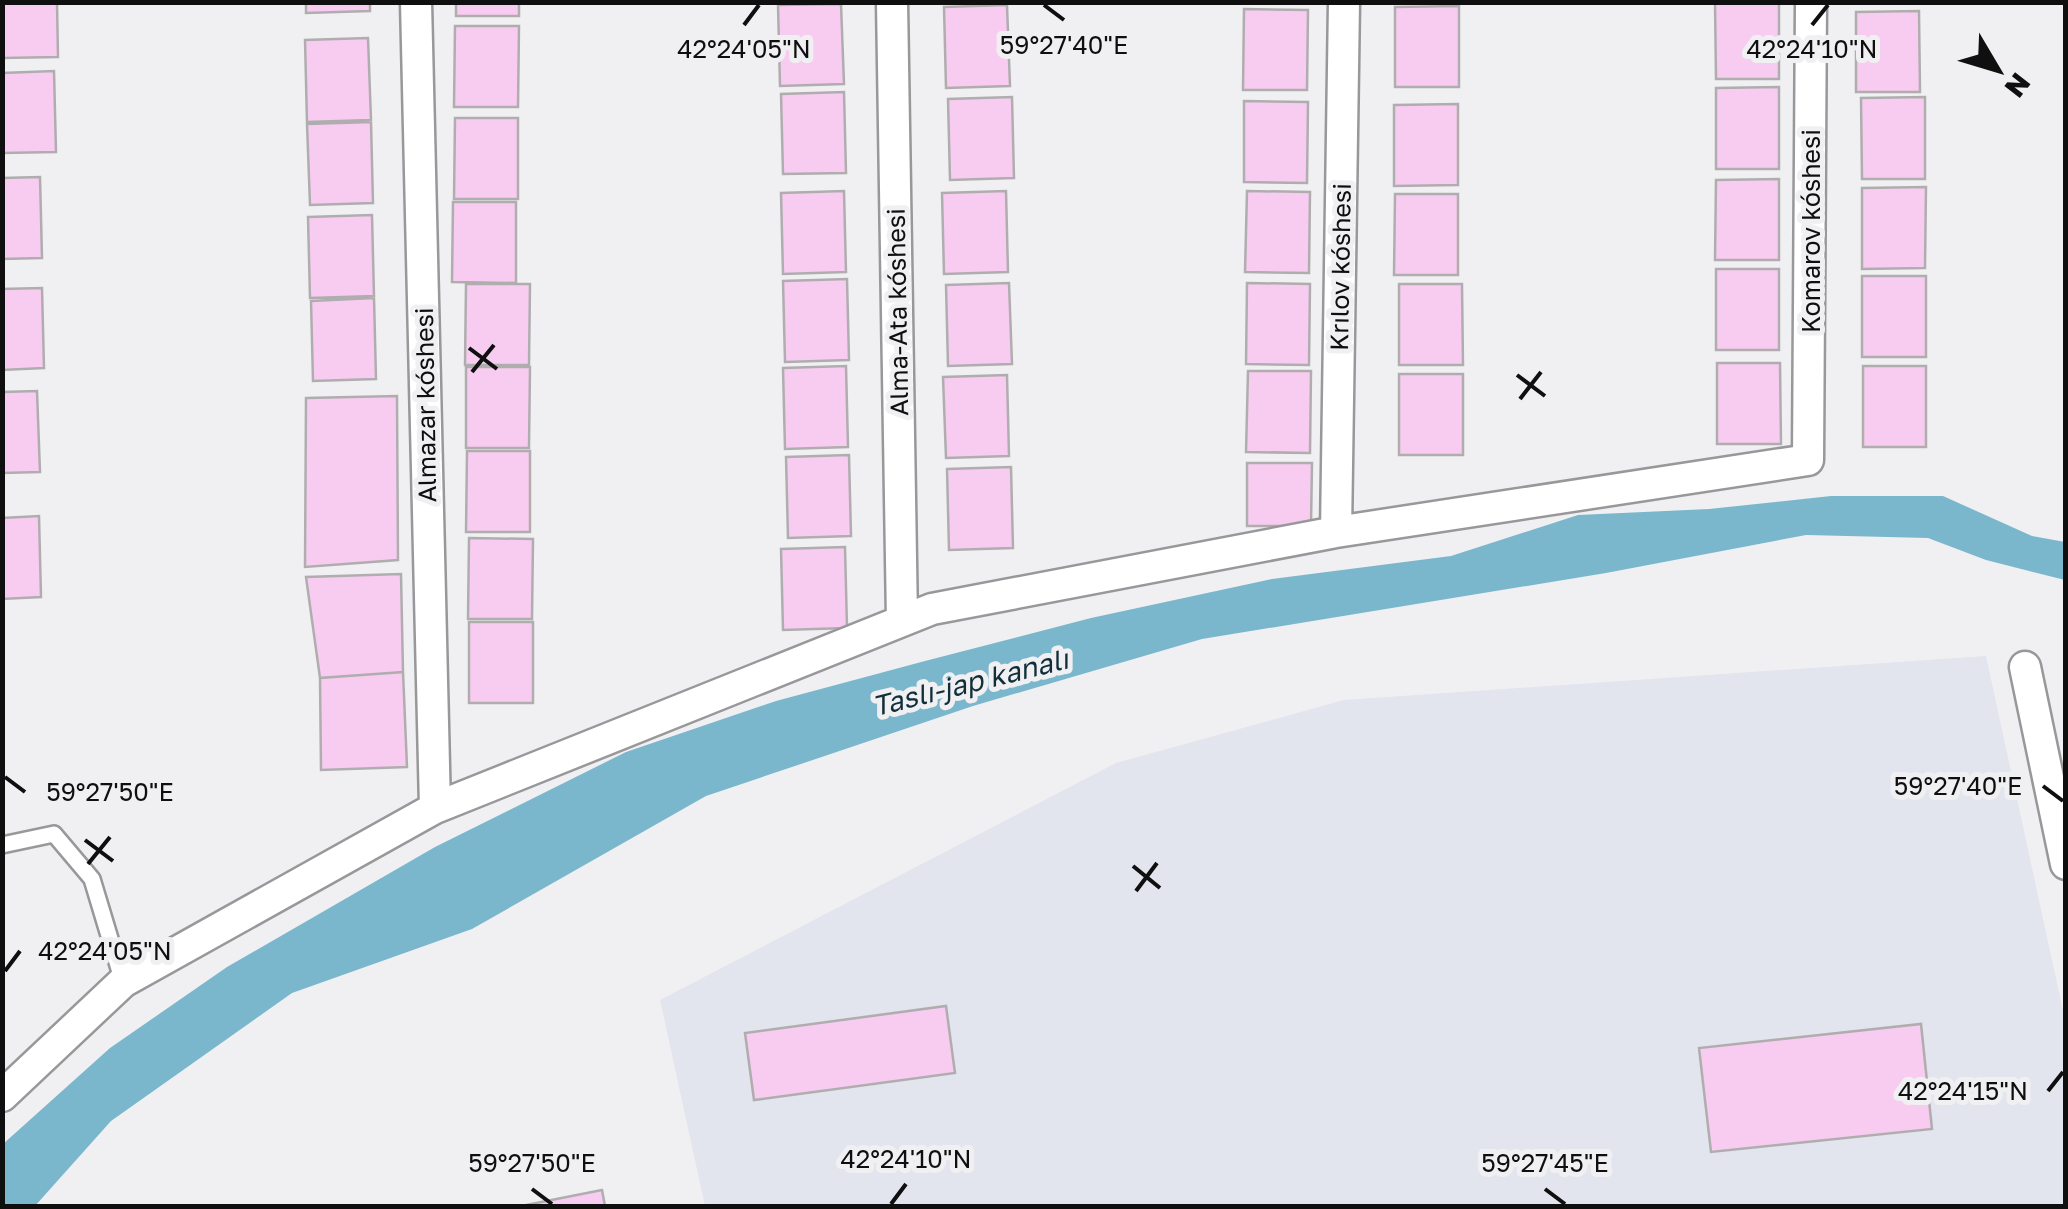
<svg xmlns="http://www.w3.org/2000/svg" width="2068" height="1209" font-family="'Golos Text',sans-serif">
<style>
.built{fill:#e2e4ee}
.water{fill:#7bb7cc}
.building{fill:#f8ccf1;stroke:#b0adaf;stroke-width:2.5}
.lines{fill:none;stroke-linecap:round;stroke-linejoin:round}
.lane-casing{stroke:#98989b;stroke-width:20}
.street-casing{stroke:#98989b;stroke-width:35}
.lane{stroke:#fff;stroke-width:15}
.street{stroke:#fff;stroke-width:30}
.ticks{fill:none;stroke:#0f0f10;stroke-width:4}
.labels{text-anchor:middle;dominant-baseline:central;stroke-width:10;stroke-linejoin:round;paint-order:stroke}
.street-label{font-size:25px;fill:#0f0f10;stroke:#f0f0f3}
.water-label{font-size:28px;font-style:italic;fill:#112f39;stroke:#f0f0f3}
.ticks-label{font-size:25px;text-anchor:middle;fill:#0f0f10;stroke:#f0f0f3;stroke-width:10;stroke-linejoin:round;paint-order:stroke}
</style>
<rect width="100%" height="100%" fill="#f0f0f3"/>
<path class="built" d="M1986 656 2065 1020V1206H705L660 1000 1116 763 1344 700Z"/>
<path class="water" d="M1831 496H1943L2032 536 2065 542V580L1986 560 1928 538 1806 535 1606 573 1202 639 973 706 706 796 472 929 292 993 111 1121 35 1206H3V1144L110 1048 227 967 435 847 626 752 776 701 925 661 1091 618 1272 579 1451 556 1578 515 1709 509Z"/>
<path class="building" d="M2 2H57L58 57 2 58Z
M306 2H370V11L306 13Z
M456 2H519V16H456Z
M1715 2H1779V79H1716Z
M841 4 844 84 780 86 778 5Z
M1007 5 1010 86 946 88 944 7Z
M1459 6V87H1395V7Z
M1244 9 1308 10 1307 90H1243Z
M1919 11 1920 92H1856V12Z
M455 26H519L518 107H454Z
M368 38 371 120 307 122 305 40Z
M54 71 56 152 2 153V73Z
M1779 87V169H1716V88Z
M844 92 846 173 783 174 781 94Z
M1012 97 1014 178 950 180 948 99Z
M1925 97V179H1862L1861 98Z
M1244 101 1308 102 1307 183 1244 182Z
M1458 104V185L1394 186V105Z
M455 118H518V199H454Z
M371 122 373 203 310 205 307 124Z
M40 177 42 258 2 259V178Z
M1779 179V260H1715L1716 180Z
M1926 187 1925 268 1862 269V188Z
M844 191 846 272 783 274 781 193Z
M1006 191 1008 272 944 274 942 193Z
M1247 191 1310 192 1309 273 1245 272Z
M1395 194H1458V275H1394Z
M453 202H516V283L452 282Z
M372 215 374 296 310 298 308 217Z
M1716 269H1779V350H1716Z
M1862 276H1926V357H1862Z
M847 279 849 360 785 362 783 281Z
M1009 283 1012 364 948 366 946 285Z
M1247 283 1310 284 1309 365 1246 364Z
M466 284H530L529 365H465Z
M1399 284H1462L1463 365H1399Z
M42 288 44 368 2 370V289Z
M374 298 376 379 313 381 311 301Z
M1717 363H1780L1781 444H1717Z
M846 366 848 447 785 449 783 368Z
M1863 366H1926V447H1863Z
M466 367H530L529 448H466Z
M1248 371H1311L1310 453 1246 452Z
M1399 374H1463V455H1399Z
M1007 375 1009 456 946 458 943 377Z
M37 391 40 472 2 473V392Z
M397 396 398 560 305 567 306 398Z
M467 451H530V532H466Z
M849 455 851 536 788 538 786 457Z
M1247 463H1312L1311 526H1247Z
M1011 467 1013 548 949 550 947 469Z
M39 516 41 597 2 599V518Z
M469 538 533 539 532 619H468Z
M845 547 847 628 783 630 781 549Z
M401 574 403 672 320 678 306 577Z
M469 622H533V703H469Z
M403 672 407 767 321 770 320 678Z
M946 1006 955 1073 754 1100 745 1033Z
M1921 1024 1932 1129 1711 1152 1699 1048Z
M602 1190 605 1206H526V1205Z"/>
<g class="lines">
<g class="lane-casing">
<path id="lane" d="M2 845 54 834 92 879 123 982"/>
</g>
<g class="street-casing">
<path id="street" d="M416 2 435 808
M892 2 902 621
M1336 532 1344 2
M2025 667 2066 864
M2 1096 123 982 435 808 932 609 1336 532 1808 460 1811 2"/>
</g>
<use href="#lane" class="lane"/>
<use href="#street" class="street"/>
</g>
<path class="ticks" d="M1044 5 1064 20M744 25 759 5M1812 25 1828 5M469 348 497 369M472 372 494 345M1517 375 1545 396M1520 399 1541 372M5 777 25 792M2043 786 2063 801M85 840 113 861M88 864 110 837M1133 866 1160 888M1136 891 1157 863M5 971 20 951M2048 1091 2063 1072M532 1189 552 1204M1545 1189 1565 1204M891 1204 906 1184"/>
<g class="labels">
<g class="street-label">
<text transform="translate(1810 231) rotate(-90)">Komarov kóshesi</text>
<text transform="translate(1340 267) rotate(-89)">Krılov kóshesi</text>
<text transform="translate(897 312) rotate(-91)">Alma-Ata kóshesi</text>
<text transform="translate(425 405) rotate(-91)">Almazar kóshesi</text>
</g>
<g class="water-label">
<text transform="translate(970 682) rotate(-14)">Taslı-jap kanalı</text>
</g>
</g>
<g class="ticks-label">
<text x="1064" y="54">59°27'40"E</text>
<text x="744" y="58">42°24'05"N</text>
<text x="1812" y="58">42°24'10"N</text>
<text x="1958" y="795">59°27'40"E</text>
<text x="110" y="801">59°27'50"E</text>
<text x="105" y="960">42°24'05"N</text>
<text x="1963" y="1100">42°24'15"N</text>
<text x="906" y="1168">42°24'10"N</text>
<text x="532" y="1172">59°27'50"E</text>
<text x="1545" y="1172">59°27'45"E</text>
</g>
<rect width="2068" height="1209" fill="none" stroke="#0f0f10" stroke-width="10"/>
<g transform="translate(1998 70) rotate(128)" stroke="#f0f0f3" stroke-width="8" paint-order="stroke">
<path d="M0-8L18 38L0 25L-18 38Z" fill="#0f0f10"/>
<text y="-15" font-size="28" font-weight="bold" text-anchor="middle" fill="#0f0f10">N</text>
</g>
</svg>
